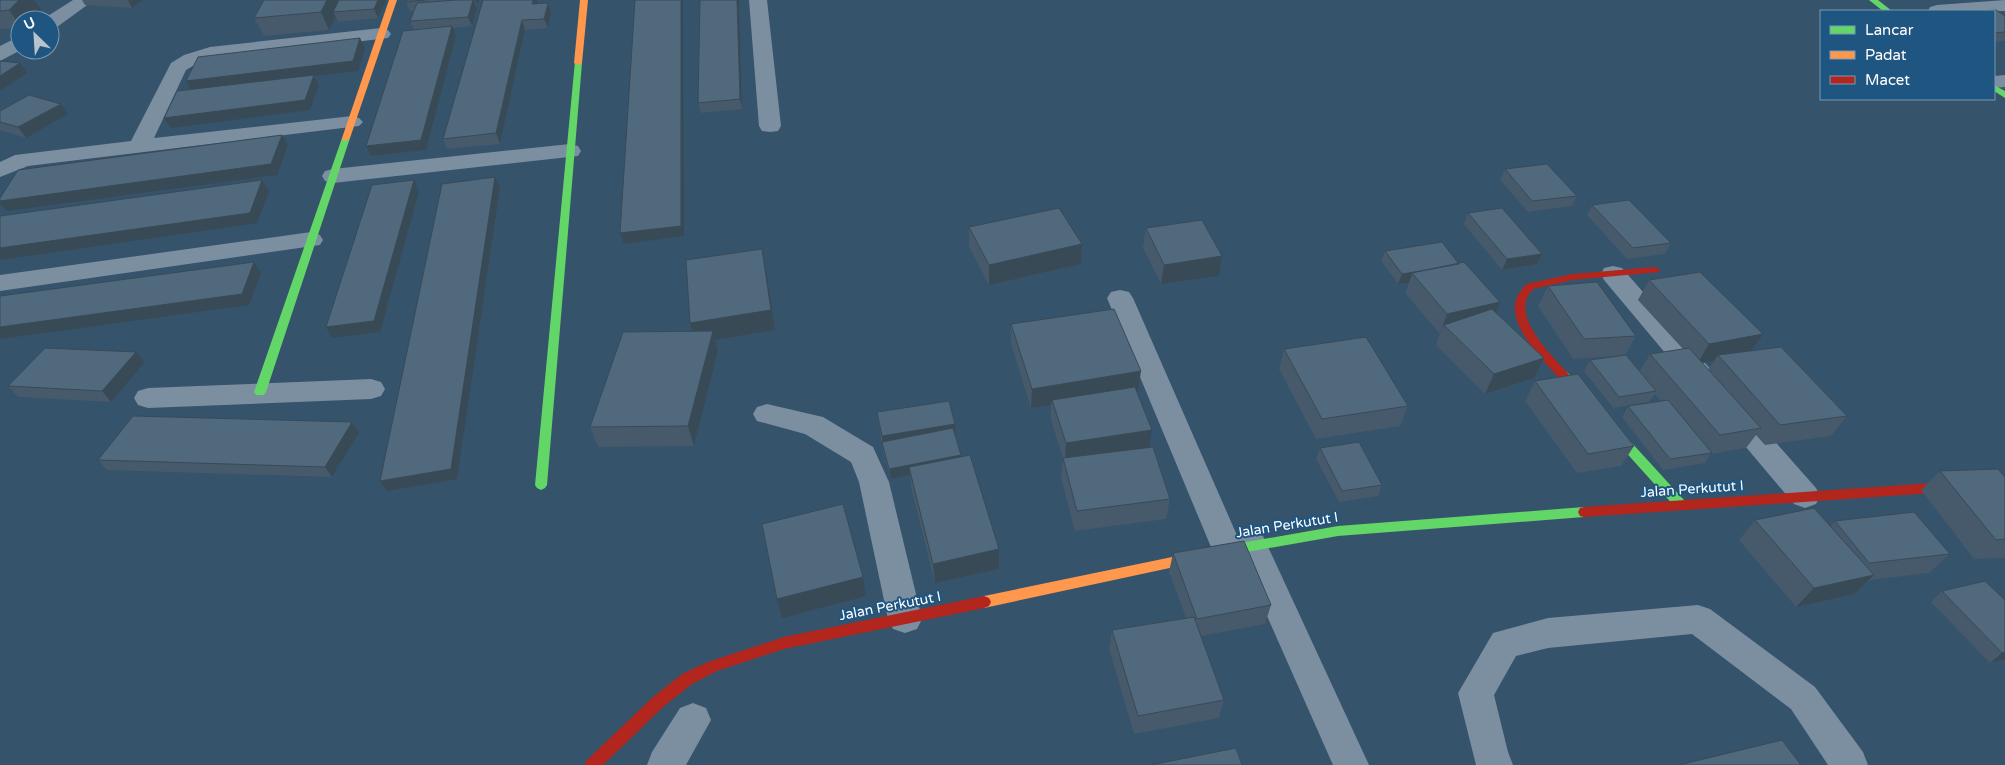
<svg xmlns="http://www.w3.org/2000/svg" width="2005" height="765" font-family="'Varela Round',sans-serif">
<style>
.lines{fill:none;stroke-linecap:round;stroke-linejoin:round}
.lane{fill:#7b8fa1;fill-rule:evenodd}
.street{fill:#7b8fa1;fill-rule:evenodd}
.fast{fill:#63d668;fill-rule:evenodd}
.slow{fill:#ff974d;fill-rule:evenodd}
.jam{fill:#b3261e;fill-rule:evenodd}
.wall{fill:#465a6b;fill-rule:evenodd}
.shaded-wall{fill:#394a57}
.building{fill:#51697c;stroke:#394a57}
.labels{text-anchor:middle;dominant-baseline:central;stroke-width:4;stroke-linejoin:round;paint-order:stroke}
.street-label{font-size:14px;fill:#fff;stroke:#1f5581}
</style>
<rect width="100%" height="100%" fill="#35536b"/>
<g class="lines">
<path class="lane" d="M2005 0V11H1928L1930 7 1937 5Z
M2005 75V87L1994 88V76Z
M1698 605 1710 609 1815 687 1863 752 1868 765H1828L1791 709 1692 634 1548 648 1516 656 1494 695 1508 752 1513 765H1476L1458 693 1493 633 1548 618Z
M693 703 706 708 711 720 686 765H647L652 752 680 708Z"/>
<path class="street" d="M73 0H88L90 3 57 27 50 29V20L43 19Z
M749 0H767L781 126 778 131 770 132 762 131 759 126Z
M381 28 388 30 391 34 388 38 212 59 198 63 186 70 154 138 352 116 359 118 363 122 359 126 28 166 0 177V162L15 155 131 141 171 63 184 55 210 47Z
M20 36 21 50 0 61V46Z
M570 144 578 146 581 151 578 156 333 183 325 181 322 176 325 171 333 169Z
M311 232 320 235 323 240 320 245 0 291V275Z
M1613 266 1622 268 1712 371 1716 378 1712 385 1702 388 1692 385 1604 280 1601 274 1604 268Z
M1120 290 1129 292 1133 298 1239 540 1241 536 1252 532 1263 536 1369 765H1333L1240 555 1238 559 1227 563 1216 559 1107 298 1111 292Z
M371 379 381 382 385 389 381 396 371 399 148 408 138 405 134 398 138 391 148 388Z
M1729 398 1739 401 1816 488 1820 496 1816 504 1805 508 1794 504 1719 415 1715 408 1719 401Z
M767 404 823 417 873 447 889 482 922 619 917 629 905 633 893 629 888 619 859 482 851 462 805 434 757 421 753 414 757 407Z"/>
<path class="fast" d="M1869 0H1878L1892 11H1883Z
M575 61 582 63 547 485 545 488 541 490 537 488 535 485Z
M1994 85 2005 91V98L1994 91Z
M346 135 350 138 266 392 264 395H256L254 392 342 138Z
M1563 371 1567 372 1684 500 1686 504 1684 508 1680 509 1676 508 1559 378 1557 375 1559 372Z
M1584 507 1588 508 1590 512 1588 516 1584 517 1338 536 1235 554 1230 553 1229 549 1230 545 1235 544 1338 526Z"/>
<path class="slow" d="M389 0H397L350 138 346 141 343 140 342 138Z
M580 0H588L582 63 578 65 574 63Z
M1235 544 1240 545 1241 549 1240 553 1235 554 984 608 979 606 977 602 979 598 984 596Z"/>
<path class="jam" d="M1655 267 1660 270 1659 272 1572 280 1533 289C1531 292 1528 295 1527 298 1517 322 1552 356 1567 372L1569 375 1567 378H1559C1543 360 1508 326 1516 300 1517 294 1523 289 1526 284L1572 274Z
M2005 478V488L1584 517 1580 516 1578 512 1580 508 1584 507Z
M984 596 989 598 991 602 989 606 984 608 784 649 717 671 692 684 663 707 603 765H584L587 760 653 697 682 674 708 662 784 637Z"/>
</g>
<path class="wall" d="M0 0H34L41 9 20 20V28L0 29Z
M82 0H143L132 8 85 5Z
M264 0H337L338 2 386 0 378 18 338 22 336 17 329 30 264 36 254 18Z
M406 0H479L478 6H476L477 8 472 26 452 28 456 36 426 150 371 156 366 146 414 30 410 21 414 11H410L406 2Z
M483 0H540L537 1V4L548 3 551 13 548 28 525 30 500 144 447 149 443 139Z
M739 0 742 109 701 113 698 103Z
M1994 11 2005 16V41L1994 42Z
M0 111 68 114 26 138 0 130Z
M1505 169 1577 196 1572 206 1528 212 1500 180Z
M1592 205 1671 243 1665 254 1627 259 1587 215Z
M1468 213 1542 254 1537 264 1502 270 1464 224Z
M969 227 1082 244 1081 264 989 285 969 247Z
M1146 228 1222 256 1219 276 1161 284 1143 248Z
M762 249 766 269 775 330 715 340 718 351 694 446 598 447 590 427 692 331Z
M1385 251 1495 313 1544 358 1534 378 1485 394 1436 345 1440 333V334L1405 293 1409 283 1398 284 1381 261Z
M1649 280 1752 350 1847 416 1831 436 1765 445 1756 435 1746 448 1711 454 1705 463 1663 470 1622 417 1628 406 1661 401 1655 394 1649 402 1613 408 1584 371 1590 360 1616 356 1573 359 1538 306 1548 286 1636 336 1625 355 1640 371 1650 354 1683 349 1638 300ZM1714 361 1708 370 1702 363Z
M1011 324 1138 391H1136L1149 447 1170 499 1166 519 1075 531 1061 478 1063 458 1051 420V405L1031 408 1011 344Z
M1284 349 1408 406 1400 426 1316 439 1279 369Z
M136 352 145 362 111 402 18 397 8 386Z
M1535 381 1634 446 1621 466 1577 473 1525 401Z
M877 412 955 424V435L961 457 999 569 935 583 911 487 910 475 891 479 883 452Z
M352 422 359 433 332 477 107 470 98 460Z
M1320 448 1382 485 1378 496 1339 502 1316 459Z
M1940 471 2005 477V558L1974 559 1921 490Z
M1755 520 1830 527 1835 521 1950 554 1929 573 1870 580 1855 594 1796 607 1739 540Z
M1173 553 1271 605 1265 624 1201 636 1224 700 1219 718 1134 734 1109 649 1112 630 1186 618 1169 572Z
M1942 591 2005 600V659L1990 663 1931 602Z"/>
<path class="shaded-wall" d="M19 0H34L41 9 30 20H20V26L9 10Z
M128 0H143L132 8Z
M327 0H337L341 7 333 12 336 17 329 30 321 12Z
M378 0H386L378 18 374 9Z
M473 0H474L477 8 472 26 468 17Z
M475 0H479L478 6Z
M533 0H537L538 2 535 14 532 4Z
M681 0H683L684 236 624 244 620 233Z
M737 0H739L742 109 740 99Z
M548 3 551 13 548 28 544 19Z
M522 20 525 30 500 144 496 133Z
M452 26 456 36 426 150 371 156 366 146Z
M360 38 365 48 358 71 314 76 319 85 310 110 171 128 164 118 192 91 186 81Z
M20 63 27 73 0 91V76Z
M61 104 68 114 26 138 18 127Z
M282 135 288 145 277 175 7 211 0 203V201Z
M495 177 500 187 457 479 387 491 380 481Z
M262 180 269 191 257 223 0 260V248Z
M414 180 419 191 380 332 332 338 326 327 382 293Z
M1082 244 1081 264 989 285V265Z
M762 249 766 269 775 330 715 340 718 351 694 446 688 426 696 343 690 323Z
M1542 254 1537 264 1502 270 1507 259Z
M1222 256 1219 276 1161 284 1164 265Z
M254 262 261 273 249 305 0 339V327Z
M1460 265 1412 273 1409 283 1398 284 1402 274Z
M1500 302 1492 322 1444 325 1440 333V334L1447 314Z
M1763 334 1749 354 1718 355 1714 361 1697 364 1709 344Z
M136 352 145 362 111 402 102 391Z
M1544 358 1534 378 1485 394 1494 374Z
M1141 371 1138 391 1053 405 1052 400 1051 405 1031 408 1032 389Z
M352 422 359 433 332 477 325 467Z
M955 424V435L883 446 882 436Z
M1152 430 1149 449 1065 463 1066 443Z
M961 455V466L909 467 910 475 891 479 889 469Z
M999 549V569L935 583 933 564Z
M1874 575 1855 594 1796 607 1814 588Z
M863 577 866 596 782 618 777 599Z
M2005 652V659L1990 663 2002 653Z"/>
<path class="building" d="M0 0H19L9 10 0 11Z
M264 0H327L321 12 254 18Z
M339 0H378L374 9 333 12Z
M406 0H425L406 2Z
M457 0H473L468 17 410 21 417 3Z
M483 0H533L532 4 548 3 544 19 522 20 496 133 443 139Z
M635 0H681V226L620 233Z
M700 0H737L740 99 698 103Z
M1996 10 2005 16V32L1994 33V11H1976Z
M452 26 421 140 366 146 403 31Z
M360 38 353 61 186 81 198 57Z
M0 61 20 63 0 76Z
M314 75 305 100 164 118 177 91Z
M29 95 61 104 18 127 0 122V111Z
M282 135 271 164 0 201V198L18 170Z
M1547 164 1577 196 1532 201 1505 169Z
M495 177 451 469 380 481 442 184Z
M262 180 250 213 0 248V216Z
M414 180 374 321 326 327 372 185Z
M1629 200 1671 243 1633 248 1592 205Z
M1059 208 1082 244 989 265 969 227Z
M1502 208 1542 254 1507 259 1468 213Z
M1202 220 1222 256 1164 265 1146 228Z
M1442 242 1459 264 1432 269 1402 274 1385 251Z
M762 249 771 310 690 323 686 260Z
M254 262 242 294 0 327V296Z
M1464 262 1500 302 1447 314 1412 273Z
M1700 272 1763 334 1709 344 1649 280Z
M1597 282 1636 336 1584 339 1548 286Z
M1114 309 1141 371 1032 389 1011 324Z
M1492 309 1544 358 1494 374 1444 325Z
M713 331 688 426 590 427 623 332Z
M1366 337 1408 406 1322 419 1284 349Z
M1781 347 1847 416 1780 425 1718 355Z
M45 348 136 352 102 391 8 386Z
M1689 348 1761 428 1720 435 1650 354Z
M1626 355 1656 391 1619 397 1590 360Z
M1578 374 1634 446 1588 454 1535 381Z
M1135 387 1152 430 1066 443 1052 400Z
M1668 400 1712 453 1670 459 1628 406Z
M949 401 955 424 882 436 877 412Z
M133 416 352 422 325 467 98 460Z
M953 428 961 455 889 469 882 442Z
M1359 442 1382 485 1342 491 1320 448Z
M1153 447 1170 499 1077 511 1063 458Z
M970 455 999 549 933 564 909 467Z
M1998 469 2005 477V539L1996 540 1940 471Z
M843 504 863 577 777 599 762 524Z
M1814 508 1874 575 1814 588 1755 520Z
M1914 512 1950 554 1869 563 1835 521Z
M1244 541 1271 605 1197 619 1173 553Z
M1985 581 2005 600V652L2002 653 1942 591Z
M1194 617 1224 700 1138 716 1112 630Z
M1782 740 1801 765H1679Z
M1236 748 1242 765H1151Z"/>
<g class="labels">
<g class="street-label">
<text transform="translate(1692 489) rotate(-4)">Jalan Perkutut I</text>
<text transform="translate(1287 525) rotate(-9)">Jalan Perkutut I</text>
<text transform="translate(890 606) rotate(-11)">Jalan Perkutut I</text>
</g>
</g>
<rect x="1820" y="10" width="175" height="90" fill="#1f5581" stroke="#7999b3"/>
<rect x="1830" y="26" width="25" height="8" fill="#63d668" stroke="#7999b3"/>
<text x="1865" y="35" font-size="15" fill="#ffffff">Lancar</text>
<rect x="1830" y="51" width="25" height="8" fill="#ff974d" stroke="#7999b3"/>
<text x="1865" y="60" font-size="15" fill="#ffffff">Padat</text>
<rect x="1830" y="76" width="25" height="8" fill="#b3261e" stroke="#7999b3"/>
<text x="1865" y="85" font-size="15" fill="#ffffff">Macet</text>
<g transform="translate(35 35) rotate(335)"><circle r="24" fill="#1f5581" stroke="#7999b3"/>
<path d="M0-4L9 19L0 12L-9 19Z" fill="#b8c3cb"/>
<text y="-8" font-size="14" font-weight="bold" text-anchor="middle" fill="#ffffff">U</text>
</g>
</svg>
